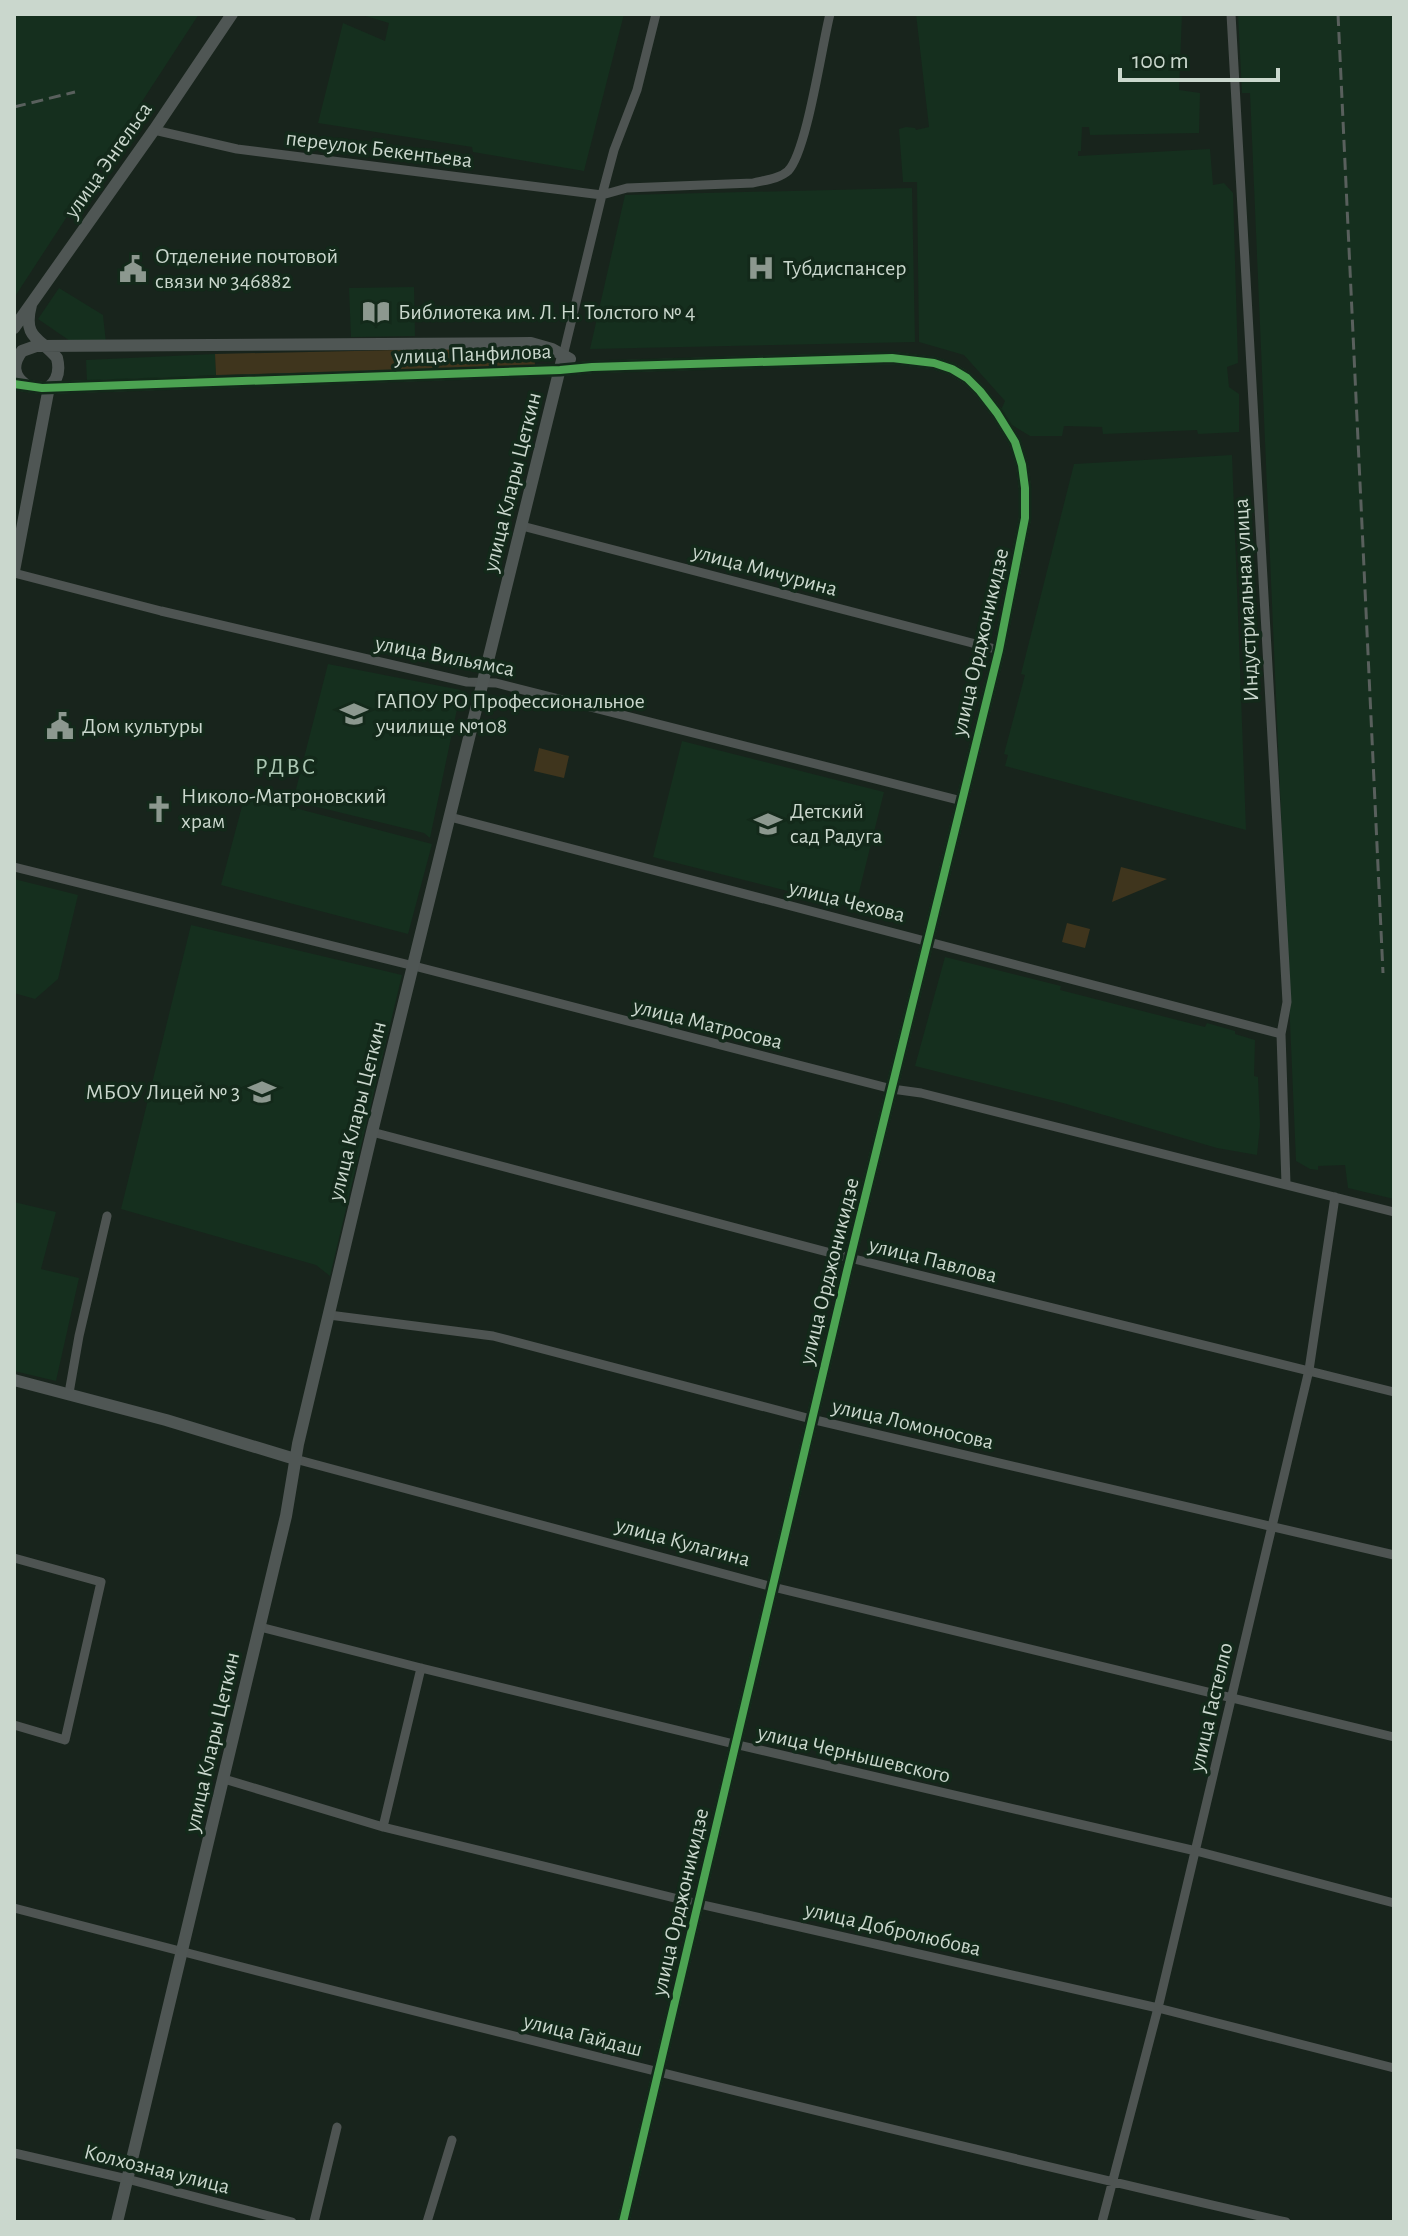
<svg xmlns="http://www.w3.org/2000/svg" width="1408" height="2236" font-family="'Alegreya Sans',sans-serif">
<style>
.built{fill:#152f1e}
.green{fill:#3f351d}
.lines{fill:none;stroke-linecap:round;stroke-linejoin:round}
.street{stroke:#4e5452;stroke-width:9}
.secondary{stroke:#4f5654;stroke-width:12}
.rail{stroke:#59605d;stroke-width:3;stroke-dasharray:12 6;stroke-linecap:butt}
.cycleway-casing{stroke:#13291a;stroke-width:13}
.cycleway{stroke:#4ca352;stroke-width:8}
.labels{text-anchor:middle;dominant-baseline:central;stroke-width:7;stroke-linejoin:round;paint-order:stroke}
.street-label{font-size:22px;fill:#cad7cd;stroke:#13291a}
.poi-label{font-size:22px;fill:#cad7cd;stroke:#13291a;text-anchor:start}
.neighbourhood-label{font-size:24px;letter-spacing:2px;fill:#adc8b4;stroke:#13291a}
</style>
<rect width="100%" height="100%" fill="#18241c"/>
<path class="built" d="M14 14H199L14 298Z
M359 14H624L584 171 473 152 472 147 318 123 343 23 385 41 389 23Z
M916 14H1182L1179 90 1200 93 1199 133 1090 135 1089 127H1082L1081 151H1078V156L1210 149 1213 185 1224 183 1233 193 1238 363 1227 367 1229 387 1239 394V432L1198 434 1197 430 1103 434 1102 427 1064 426 1062 436H1030L1012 425 1001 410 1005 401 964 355 919 342 917 182H903L899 129 906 127 915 128 916 130 929 127Z
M1238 14H1394V1199L1348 1188 1345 1165 1318 1166V1170L1310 1169 1296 1161 1250 93H1242Z
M912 188 915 342 590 349 625 195Z
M414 287 415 336 351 337 349 288Z
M59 288 103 315 106 343H73L38 319Z
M215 354 216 375 87 382 86 360Z
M1232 455 1246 830 1005 766 1008 755 1004 754 1025 675 1021 674 1074 464Z
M328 664 461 690 430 838 424 833 293 801Z
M682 741 884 792 855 908 653 857Z
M245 795 432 844 408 934 221 885Z
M14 879 78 895 58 979 35 999 14 993Z
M191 925 402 975 330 1276 316 1265 121 1209Z
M945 957 1061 986 1060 990 1205 1027 1207 1023 1235 1031V1034L1255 1040 1254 1076 1258 1077 1260 1125 1257 1155 1217 1148 1063 1103 915 1066Z
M14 1202 56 1212 41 1269 79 1278 56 1381 14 1371Z"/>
<path class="green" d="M534 347 535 367 216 375 215 354Z
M539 748 569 756 564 778 534 771Z
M1121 867 1167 879 1112 902Z
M1067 923 1090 929 1085 948 1062 942Z"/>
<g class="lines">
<path class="street" d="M1231 14 1287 1002 1281 1034 1286 1184
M154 130 237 149 602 195 627 188 753 183C765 180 779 179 788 171 807 152 822 44 830 14
M563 356 602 195 614 150 637 90 656 14
M522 526 999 650
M14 573 161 611 467 682 496 683 962 801
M450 817 1281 1034
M14 867 414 966 892 1089 921 1093 1394 1212
M372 1132 850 1258 1394 1392
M329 1315 493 1336 811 1419 1394 1555
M69 1393 79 1336 107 1216
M295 1459 773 1587 1394 1737
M14 1558 101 1582 65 1740 14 1725
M260 1627 421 1668 734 1744 1196 1851 1394 1903
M224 1779 383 1827 699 1904 1158 2008 1394 2068
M383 1827 421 1668
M14 1908C436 2018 860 2124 1286 2222
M14 2153 127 2179 292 2222
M314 2222 337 2127
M427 2222 452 2140
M1102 2222 1158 2008 1309 1370 1335 1197"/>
<path class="secondary" d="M14 328 154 130 232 14
M14 384 42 388 560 370 592 367 892 358 934 363 952 369 967 378 980 391 997 413 1015 442 1022 465 1025 488V518L999 650 847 1271 623 2222
M26 385C13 376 12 364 22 351L36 346 531 343 552 349 570 359
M14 571 49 387C58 380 60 370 57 358 41 338 22 339 31 305
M14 1380 166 1420 295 1459
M117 2222 286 1516 298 1444 372 1132 563 356"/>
<path class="rail" d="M1338 14 1383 973
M14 107 75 92"/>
<g class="cycleway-casing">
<path id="cycleway" d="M14 384 42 388 560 370 592 367 892 358 934 363 952 369 967 378 980 391 997 413 1015 442 1022 465 1025 488V518L999 650 847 1271 623 2222"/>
</g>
<use href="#cycleway" class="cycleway"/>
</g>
<defs>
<g id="hospital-bare" transform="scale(2.16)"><path d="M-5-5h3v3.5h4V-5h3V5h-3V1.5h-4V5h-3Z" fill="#8c988f" stroke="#13291a" stroke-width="2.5" paint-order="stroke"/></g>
<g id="civic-bare" transform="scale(2.16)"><path d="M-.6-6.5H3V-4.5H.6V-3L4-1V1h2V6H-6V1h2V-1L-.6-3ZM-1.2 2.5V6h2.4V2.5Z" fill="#8c988f" stroke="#13291a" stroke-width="2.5" paint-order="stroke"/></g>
<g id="library-bare" transform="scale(2.16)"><path d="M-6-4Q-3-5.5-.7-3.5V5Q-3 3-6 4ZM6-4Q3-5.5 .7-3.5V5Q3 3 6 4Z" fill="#8c988f" stroke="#13291a" stroke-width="2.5" paint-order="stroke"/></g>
<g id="university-bare" transform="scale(2.16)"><path d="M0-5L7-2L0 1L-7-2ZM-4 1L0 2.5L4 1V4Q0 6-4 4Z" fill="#8c988f" stroke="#13291a" stroke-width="2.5" paint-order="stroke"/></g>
<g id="church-bare" transform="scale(2.16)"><path d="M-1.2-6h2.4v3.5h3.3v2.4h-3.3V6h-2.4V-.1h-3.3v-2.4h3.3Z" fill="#8c988f" stroke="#13291a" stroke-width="2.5" paint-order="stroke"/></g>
<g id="school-bare" transform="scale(2.16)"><path d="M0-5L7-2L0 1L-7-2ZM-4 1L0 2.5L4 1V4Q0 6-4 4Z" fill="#8c988f" stroke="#13291a" stroke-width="2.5" paint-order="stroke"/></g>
</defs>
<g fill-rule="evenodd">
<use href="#hospital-bare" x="761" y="268"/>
<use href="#civic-bare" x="133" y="269"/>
<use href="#library-bare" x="376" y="312"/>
<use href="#university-bare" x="354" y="714"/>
<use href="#civic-bare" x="60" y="726"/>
<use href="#church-bare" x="159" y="809"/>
<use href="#school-bare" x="768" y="824"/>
<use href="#school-bare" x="262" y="1092"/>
</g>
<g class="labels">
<g class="street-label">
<text transform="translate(379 149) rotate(7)">переулок Бекентьева</text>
<text transform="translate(108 160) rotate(-55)">улица Энгельса</text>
<text transform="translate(473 354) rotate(-2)">улица Панфилова</text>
<text transform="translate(512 482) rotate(-76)">улица Клары Цеткин</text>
<text transform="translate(765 570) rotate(15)">улица Мичурина</text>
<text transform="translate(1246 600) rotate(-93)">Индустриальная улица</text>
<text transform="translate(980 642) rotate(-77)">улица Орджоникидзе</text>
<text transform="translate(445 656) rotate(11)">улица Вильямса</text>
<text transform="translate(847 901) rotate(14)">улица Чехова</text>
<text transform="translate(708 1024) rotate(14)">улица Матросова</text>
<text transform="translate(357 1111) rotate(-76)">улица Клары Цеткин</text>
<text transform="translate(933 1260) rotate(14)">улица Павлова</text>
<text transform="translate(829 1271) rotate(-76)">улица Орджоникидзе</text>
<text transform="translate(913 1424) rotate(13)">улица Ломоносова</text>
<text transform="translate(683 1542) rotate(15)">улица Кулагина</text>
<text transform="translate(1211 1707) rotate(-77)">улица Гастелло</text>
<text transform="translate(212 1742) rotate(-77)">улица Клары Цеткин</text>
<text transform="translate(854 1754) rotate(13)">улица Чернышевского</text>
<text transform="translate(680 1902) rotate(-77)">улица Орджоникидзе</text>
<text transform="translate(893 1929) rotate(13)">улица Добролюбова</text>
<text transform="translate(583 2035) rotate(14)">улица Гайдаш</text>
<text transform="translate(157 2169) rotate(14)">Колхозная улица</text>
</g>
<g class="poi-label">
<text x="155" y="256">Отделение почтовой<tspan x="155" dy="25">связи № 346882</tspan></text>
<text x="783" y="268">Тубдиспансер</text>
<text x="398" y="312">Библиотека им. Л. Н. Толстого № 4</text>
<text x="376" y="701">ГАПОУ РО Профессиональное<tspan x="376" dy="25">училище №108</tspan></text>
<text x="82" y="726">Дом культуры</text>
<text x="181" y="796">Николо-Матроновский<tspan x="181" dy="25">храм</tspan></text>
<text x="790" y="811">Детский<tspan x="790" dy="25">сад Радуга</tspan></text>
<text x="240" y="1092" text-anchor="end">МБОУ Лицей № 3</text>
</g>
<g class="neighbourhood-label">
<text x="286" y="767">РДВС</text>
</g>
</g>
<rect width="1408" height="2236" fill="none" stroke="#cad7cd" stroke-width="32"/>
<path d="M1120 68v12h158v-12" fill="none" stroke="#cad7cd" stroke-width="4"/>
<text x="1132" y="68" font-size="24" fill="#cad7cd" stroke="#13291a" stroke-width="6" paint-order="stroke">100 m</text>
</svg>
